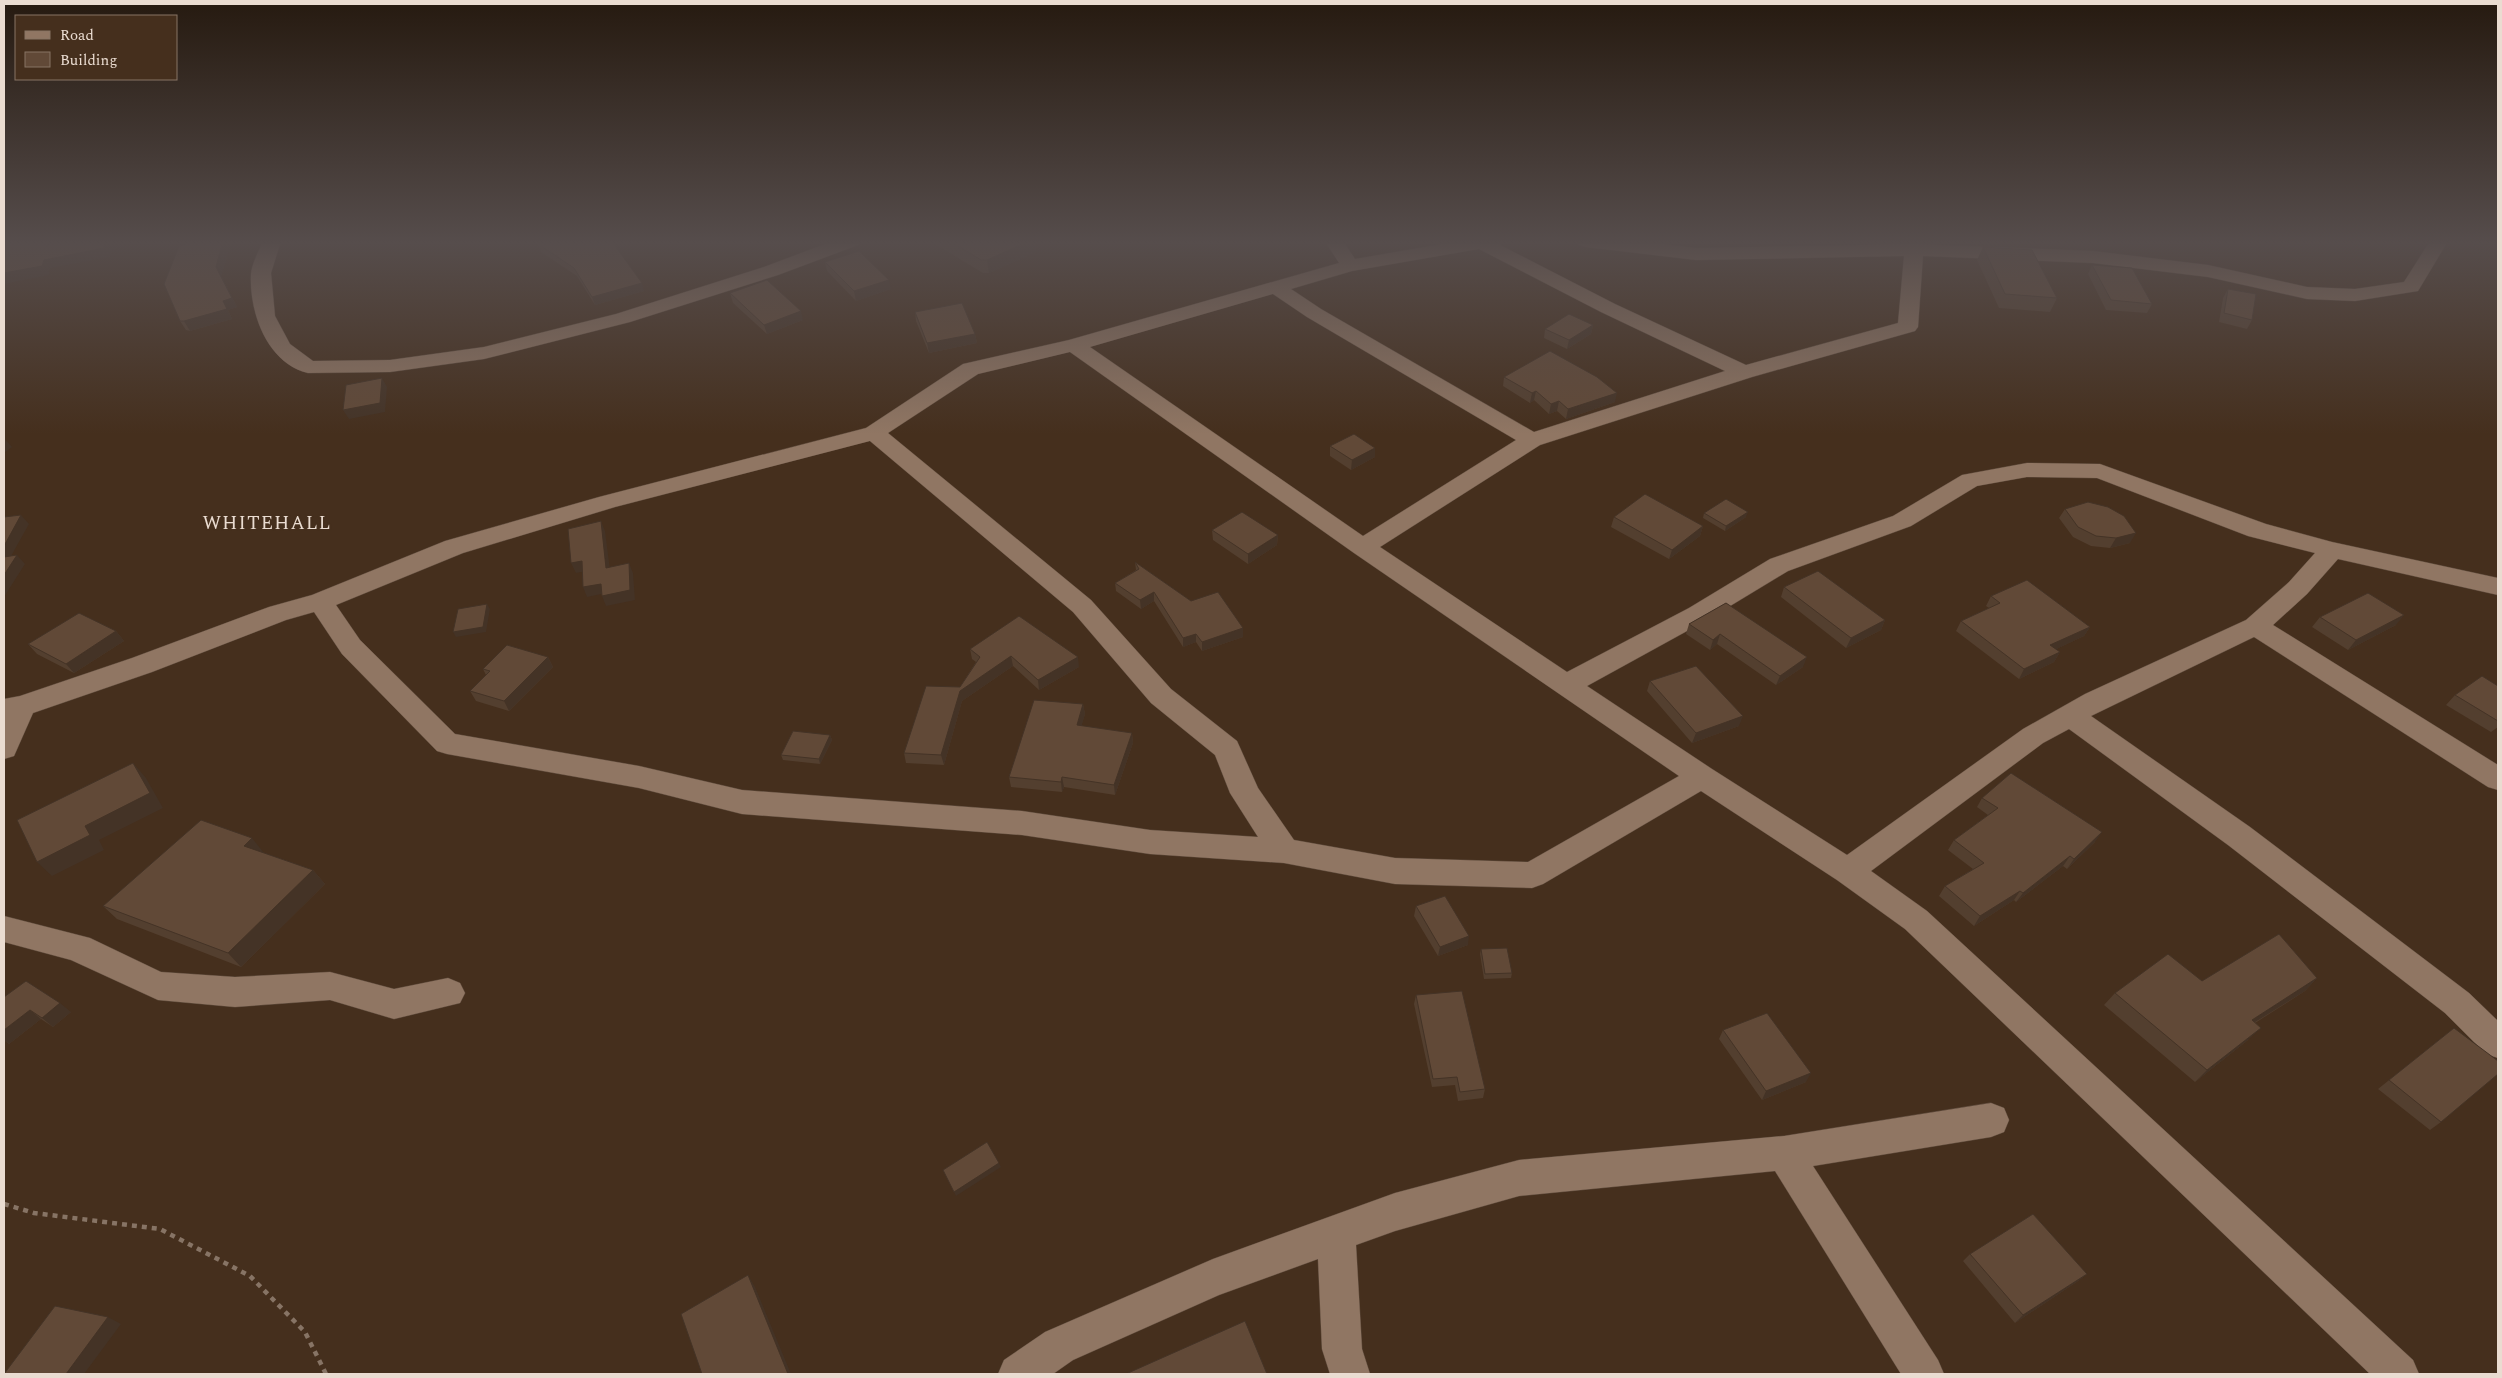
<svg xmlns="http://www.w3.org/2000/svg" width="2502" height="1378" font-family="Spectral,serif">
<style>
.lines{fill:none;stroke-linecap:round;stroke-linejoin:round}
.minor-casing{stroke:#5d4a3b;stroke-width:1}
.path{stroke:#877465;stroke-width:4.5;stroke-dasharray:5 5;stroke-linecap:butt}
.minor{fill:#907663;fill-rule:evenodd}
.wall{fill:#533f2f}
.shaded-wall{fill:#443326}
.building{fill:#614937;stroke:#443326}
.labels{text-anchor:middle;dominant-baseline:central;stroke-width:4;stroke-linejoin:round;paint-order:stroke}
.neighbourhood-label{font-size:19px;letter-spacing:1px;fill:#eadcd1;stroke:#452f1d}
</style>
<rect width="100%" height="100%" fill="#452f1d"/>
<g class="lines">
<g class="minor-casing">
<path id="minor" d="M263 241H281L271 273 275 316 290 344 313 361 390 360 484 347 616 314 764 267 833 241H860L858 245 778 275 630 322 484 359 390 372 308 373C267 363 249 312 251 274 252 263 259 251 263 241Z
M1325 241H1343L1355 259 1460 241H1503L1500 245 1615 304 1746 365 1898 323 1904 256 1696 260 1586 247 1579 245 1577 241H1635L1696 248 1914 244 2093 251 2208 265 2307 287 2355 289 2404 282 2430 241H2448L2418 291 2355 301 2307 299 2208 277 2093 263 1923 256 1918 327 1915 331 1752 377 1540 445 1380 547 1567 672 1689 608 1770 559 1893 516 1962 475 2027 463 2100 464 2266 524 2332 542 2498 578V595L2338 559 2307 594 2273 625 2498 765V790L2488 787 2254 637 2091 716 2250 827 2469 993 2498 1021V1058L2486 1054 2445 1013 2228 845 2069 729 2043 743 1871 871 1927 911 2413 1360 2419 1374H2370L1905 929 1837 880 1701 791 1543 884 1532 888 1395 884 1284 863 1150 854 1022 835 742 814 639 788 447 754 437 751 342 654 314 612 286 620 152 672 33 713 14 756 4 759V699L20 696 132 658 269 607 312 595 445 541 599 497 866 428 963 364 1069 340 1339 263ZM1479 249 1601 312 1725 371 1534 432 1321 309 1291 289 1352 271ZM1273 294 1307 317 1516 440 1363 536 1090 347ZM1070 352 1354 553 1679 776 1528 862 1395 858 1294 840 1258 788 1237 741 1171 689 1091 600 888 433 978 374ZM870 441 1073 612 1151 703 1215 755 1230 793 1258 837 1150 830 1022 811 742 790 639 766 455 734 360 640 336 605 463 553 615 507ZM2027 477 2097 478 2248 536 2315 553 2289 582 2246 620 2085 694 2023 729 1847 855 1712 769 1587 686 1707 620 1788 571 1911 526 1977 486Z
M4 916 90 938 161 972 235 977 330 972 394 989 448 978 460 983 465 993 460 1003 394 1019 330 1000 235 1007 158 1000 71 960 4 942Z
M1991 1103 2004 1108 2009 1120 2004 1132 1991 1137 1813 1166 1938 1360 1944 1374H1901L1775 1171 1519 1196 1395 1231 1356 1245 1362 1349 1370 1374H1330L1322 1349 1318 1259 1219 1295 1073 1360 1053 1374H998L1004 1360 1045 1332 1213 1259 1395 1193 1519 1160 1784 1136Z"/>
</g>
<path class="path" d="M4 1204 34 1213 160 1229 250 1276 305 1332 326 1374"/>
<use href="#minor" class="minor"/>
</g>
<path class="wall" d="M930 241H1035L1036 252 989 273H983Z
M1969 241H2001L1999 245 1970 244Z
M2045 241H2086L2084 245 2046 242Z
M231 244 221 276 237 307 228 310 232 319 190 331 186 330 180 321Z
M538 244 618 250 644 291 595 305 577 276 541 252Z
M1983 247 2057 298 2050 312 1999 308 1977 260Z
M825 262 891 289 856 301 827 271Z
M2092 265 2152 304 2147 313 2106 310 2088 274Z
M2228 289 2252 320 2247 329 2219 322 2223 298Z
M730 293 803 320 767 334 733 303Z
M915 312 975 334 977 343 929 353 916 321Z
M1593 325 1591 334 1567 349 1544 338 1545 329Z
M1504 377 1615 402 1566 419 1557 411 1549 414 1534 400 1530 403 1503 386Z
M1330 446 1375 457 1351 470 1330 456Z
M2065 509 2130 543 2110 548 2091 546 2073 537 2059 518Z
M1704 513 1746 517 1725 531 1703 518Z
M1614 517 1703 526 1700 536 1669 559 1611 527Z
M1212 530 1278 535 1277 545 1248 564 1213 540Z
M1135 562 1191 601 1243 637 1202 651 1196 642 1183 647 1154 601 1141 609 1116 591 1115 583 1136 570Z
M1784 587 1885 620 1881 630 1846 648 1781 597Z
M1991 596 2090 627 2084 636 2056 649 2060 652 2054 662 2019 679 1956 631 1961 621 1989 608 1986 606Z
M1726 603 1803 667 1776 685 1717 644 1710 650 1686 634 1689 624Z
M2320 617 2396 625 2348 650 2312 627Z
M116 631 124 641 74 673 37 654 28 644Z
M970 649 1079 667 1039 690 1013 666 962 701 944 765 906 763 904 753 960 687 976 662 972 659Z
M548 657 553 667 509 711 476 701 470 691 486 675 483 669Z
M1650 681 1739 726 1692 743 1647 691Z
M2498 686V727L2491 732 2446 705 2455 695Z
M1083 704 1085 714 1081 726 1132 733 1133 743 1115 795 1064 787 1062 792 1011 787 1009 777Z
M830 735 832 740 820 764 783 760 781 755Z
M1982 798 2095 842 2067 869 2063 866 2016 902 2014 900 1974 926 1939 896 1945 886 1973 869 1948 850 1954 840 1988 815 1977 807Z
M264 853 313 870 325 884 241 967 117 919 103 906Z
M1416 906 1468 945 1438 956 1414 916Z
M1481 949 1512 973 1511 978 1484 979 1480 954Z
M2317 978 2305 991 2255 1023 2248 1040 2195 1082 2104 1005 2115 993 2202 981Z
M1416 995 1485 1089 1483 1098 1458 1101 1455 1085 1432 1087 1414 1004Z
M4 997 71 1012 53 1027 41 1019 9 1044 4 1040Z
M2454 1028 2441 1122 2430 1130 2378 1089Z
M1723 1030 1806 1082 1762 1100 1719 1039Z
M1970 1254 2087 1274 2078 1281 2015 1323 1963 1261Z"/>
<path class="shaded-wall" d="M48 241H51L55 247H47Z
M105 241H125L124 247 111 250 110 257 50 268 49 275 4 284V273L44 260Z
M223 241H229L231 244 221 276 237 307 228 310 232 319 190 331 184 321 216 267Z
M618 241H638L616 251 613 243Z
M1029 241H1035L1036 252 989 273 987 260Z
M889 280 891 289 856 301 854 291Z
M642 283 644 291 595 305 592 297Z
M801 311 803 320 767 334 764 325Z
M1593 325 1591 334 1567 349 1569 340Z
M975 334 977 343 929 353 927 343Z
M382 378 387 387 385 412 349 419 343 410Z
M1536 391 1534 400 1530 403 1532 393Z
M1617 393 1615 402 1566 419 1568 409Z
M1559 401 1557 411 1549 414 1551 404Z
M4 438 12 447 4 453Z
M1375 448V457L1351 470 1352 460Z
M1748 512 1746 517 1725 531 1726 526Z
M21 515 29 524 5 567 4 565V546Z
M601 521 605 531 611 578 606 568Z
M1703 526 1700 536 1669 559 1672 550Z
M2136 533 2130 543 2110 548 2116 538Z
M1278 535 1277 545 1248 564V554Z
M17 555 25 564 4 597V575Z
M582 561 587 571 576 573 571 563Z
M629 563 633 573 635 600 606 606 602 596Z
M601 584 606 593 587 597 583 587Z
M1154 592V601L1141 609 1140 600Z
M487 604 490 609 486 632 456 637 453 632Z
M2404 615 2396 625 2348 650 2356 640Z
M1885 620 1881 630 1846 648 1851 638Z
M2090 627 2084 636 2044 655 2050 645Z
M1243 628V637L1202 651V642Z
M116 631 124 641 74 673 66 664Z
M1196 634V642L1183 647V638Z
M1720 634 1717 644 1710 650 1713 640Z
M2060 652 2054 662 2019 679 2024 669Z
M1011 656 1013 666 962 701 944 765 941 755 960 691Z
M548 657 553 667 509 711 504 701Z
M1078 657 1079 667 1039 690 1038 680Z
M1807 657 1803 667 1776 685 1780 676Z
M1083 704 1085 714 1079 735 1077 725Z
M1743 716 1739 726 1692 743 1696 733Z
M1132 733 1133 743 1115 795 1114 785Z
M830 735 832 740 820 764 819 759Z
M133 763 146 778 163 808 99 840 104 850 52 876 37 862 85 826Z
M1062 777 1064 787 1062 792 1061 782Z
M2102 832 2095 842 2067 869 2074 859Z
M252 838 264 853 244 846Z
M2070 856 2063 866 2016 902 2023 893Z
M313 870 325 884 241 967 228 953Z
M2020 891 2014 900 1974 926 1980 916Z
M1469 936 1468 945 1438 956 1440 947Z
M2317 978 2305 991 2239 1032 2252 1020Z
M60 1003 71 1012 53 1027 42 1018Z
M30 1010 41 1019 9 1044 4 1040V1030Z
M2261 1028 2248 1040 2195 1082 2207 1070Z
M1811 1073 1806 1082 1762 1100 1766 1091Z
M999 1163 1001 1167 956 1196 954 1192Z
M2087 1274 2078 1281 2015 1323 2023 1315Z
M748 1275 755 1287 791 1374H788Z
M108 1317 121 1324 84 1374H66Z"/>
<path class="building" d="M4 241H24L25 243 35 241H48L47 247 53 241H105L104 248 44 260 42 266 4 273Z
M186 241H223L216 267 232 298 223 301 227 309 184 321H180L164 284 179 246 184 245Z
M546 241H618L613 243 642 283 592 297 574 268 538 244Z
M950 241H1029L987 260H981Z
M1983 247 2032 250 2057 298 2005 294Z
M859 251 889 280 854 291 825 262Z
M2092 265 2132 268 2152 304 2111 300Z
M767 280 801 311 764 325 730 293Z
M2228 289 2256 294 2252 320 2224 313Z
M962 303 975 334 927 343 915 312Z
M1569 314 1593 325 1569 340 1545 329Z
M1550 351 1597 377 1617 393 1568 409 1559 401 1551 404 1536 391 1532 393 1504 377Z
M382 378 380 403 343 410 346 385Z
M1354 434 1375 448 1352 460 1330 446Z
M1645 494 1703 526 1672 550 1614 517Z
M1726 499 1748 512 1726 526 1704 513Z
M2088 502 2108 507 2124 516 2136 533 2116 538 2096 536 2078 527 2065 509Z
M1242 512 1278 535 1248 554 1212 530Z
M21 515 4 546V517Z
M601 521 606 568 629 563 630 590 602 596 601 584 583 587 582 561 571 563 568 529Z
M17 555 4 575V557Z
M1135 562 1191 601 1218 592 1243 628 1202 642 1196 634 1183 638 1154 592 1140 600 1115 583 1139 569Z
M1818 571 1885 620 1851 638 1784 587Z
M2027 580 2090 627 2050 645 2060 652 2024 669 1961 621 2000 603 1991 596Z
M2368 593 2404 615 2356 640 2320 617Z
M1726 603 1807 657 1780 676 1720 634 1713 640 1689 624Z
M487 604 483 627 453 632 458 609Z
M79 613 116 631 66 664 28 644Z
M1019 616 1078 657 1038 680 1011 656 960 691 941 755 904 753 926 686 960 687 980 657 970 649Z
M507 645 548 657 504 701 470 691 490 671 483 669Z
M1696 666 1743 716 1696 733 1650 681Z
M2482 676 2498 686V721L2455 695Z
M1034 700 1083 704 1077 725 1132 733 1114 785 1062 777 1061 782 1009 777Z
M793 731 830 735 819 759 781 755Z
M133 763 150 793 85 826 90 835 37 862 17 820Z
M2011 773 2102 832 2074 859 2070 856 2023 893 2020 891 1980 916 1945 886 1984 863 1954 840 1998 808 1982 798Z
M201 820 252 838 244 846 313 870 228 953 103 906Z
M1445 896 1469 936 1440 947 1416 906Z
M2279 934 2317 978 2252 1020 2261 1028 2207 1070 2115 993 2168 954 2202 981Z
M1507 948 1512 973 1485 974 1481 949Z
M26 981 60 1003 42 1018 30 1010 4 1030V997Z
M1462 991 1485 1089 1460 1092 1457 1077 1433 1079 1416 995Z
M1767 1013 1811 1073 1766 1091 1723 1030Z
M2454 1028 2498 1061V1074L2441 1122 2389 1080Z
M987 1142 999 1163 954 1192 943 1170Z
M2033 1214 2087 1274 2023 1315 1970 1254Z
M748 1275 788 1374H702L681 1314Z
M55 1306 108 1317 66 1374H4Z
M1245 1321 1267 1374H1129L1128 1373Z"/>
<linearGradient id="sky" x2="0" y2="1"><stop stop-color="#261a10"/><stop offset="0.56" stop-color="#564d4c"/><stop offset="1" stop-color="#564d4c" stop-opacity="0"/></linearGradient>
<rect width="2502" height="434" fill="url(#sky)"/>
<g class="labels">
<g class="neighbourhood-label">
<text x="267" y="523">WHITEHALL</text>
</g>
</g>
<rect width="2502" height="1378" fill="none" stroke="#eadcd1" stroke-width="10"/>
<rect x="15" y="15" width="162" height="65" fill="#452f1d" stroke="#877465"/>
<rect x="25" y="31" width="25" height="8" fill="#907663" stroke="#877465"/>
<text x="60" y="40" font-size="15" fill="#eadcd1">Road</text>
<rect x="25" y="52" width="25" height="15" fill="#614937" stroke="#877465"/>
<text x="60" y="65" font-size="15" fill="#eadcd1">Building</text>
</svg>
